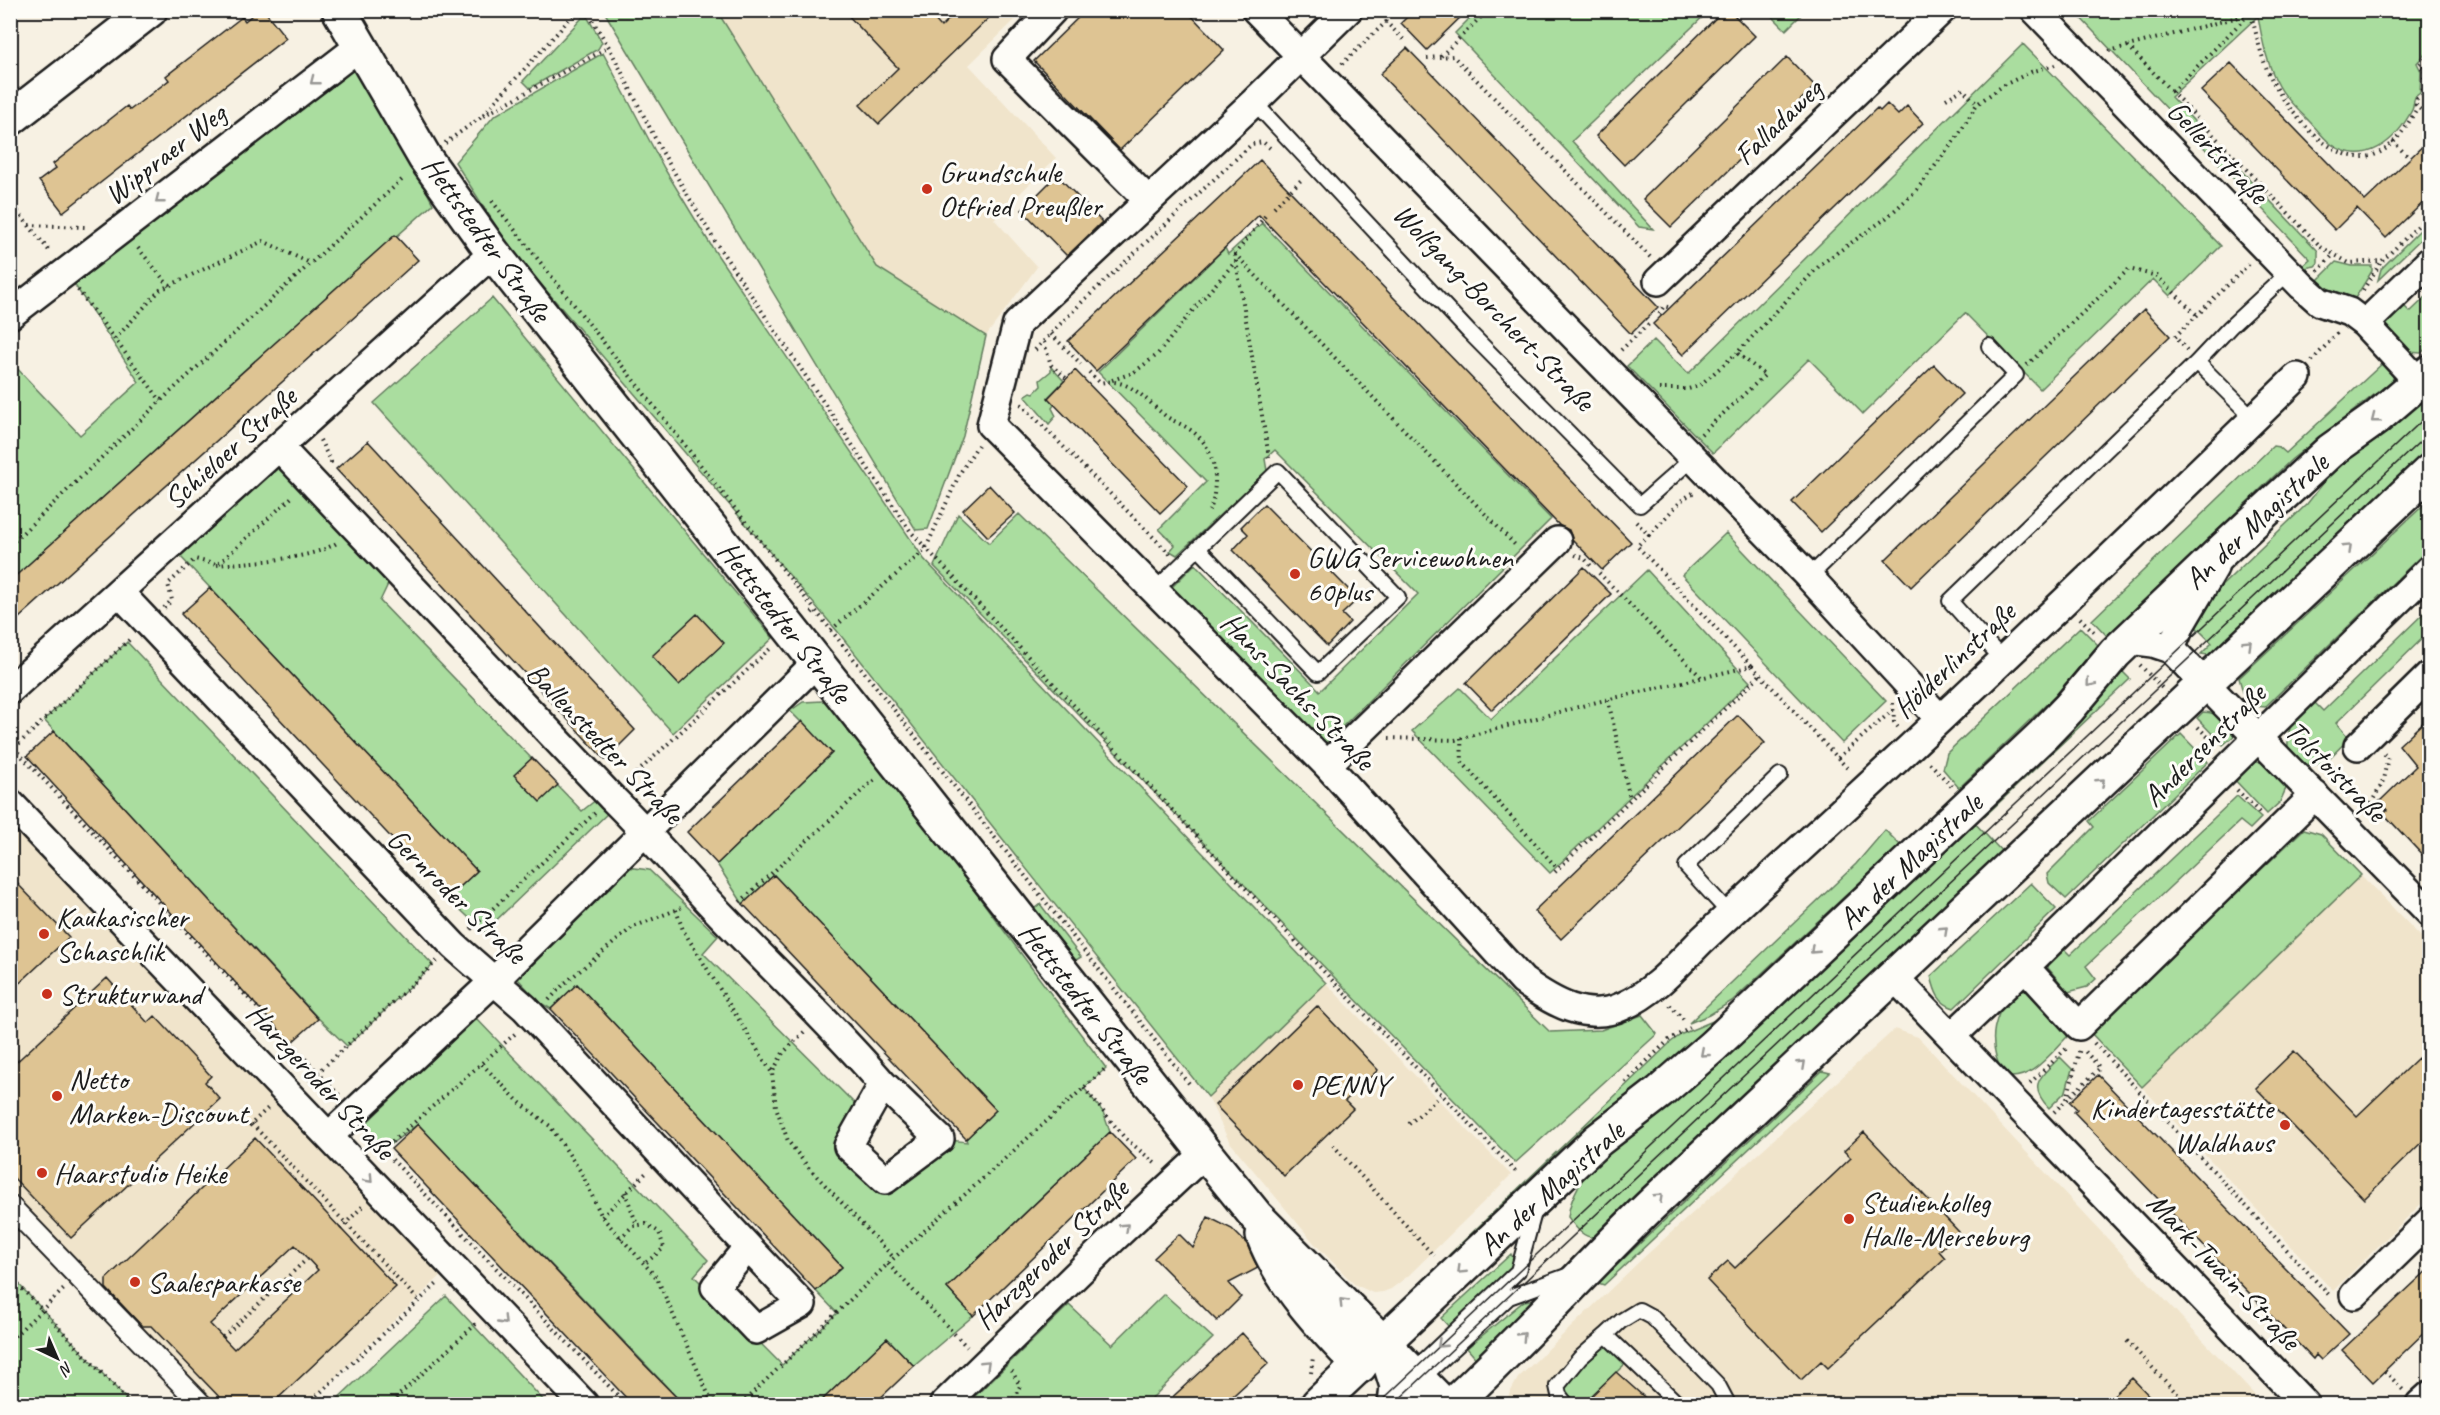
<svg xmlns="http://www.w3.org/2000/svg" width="2440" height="1415" font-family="Caveat,sans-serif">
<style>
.built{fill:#f0e4cb}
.green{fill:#aadd9f;stroke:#637c5e;stroke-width:1.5}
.building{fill:#dec493;stroke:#1c1c1c;stroke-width:1.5;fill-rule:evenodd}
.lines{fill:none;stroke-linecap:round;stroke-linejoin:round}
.service-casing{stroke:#1c1c1c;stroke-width:18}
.pedestrian-casing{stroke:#1c1c1c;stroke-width:24}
.minor-casing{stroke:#1c1c1c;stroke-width:32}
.tertiary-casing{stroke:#1c1c1c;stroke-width:38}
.secondary-casing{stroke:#1c1c1c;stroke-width:38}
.path{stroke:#1c1c1c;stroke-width:4;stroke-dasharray:1.5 4.5;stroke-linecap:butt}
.service{stroke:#fdfcf7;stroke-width:14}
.pedestrian{stroke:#fdfcf7;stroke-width:20}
.minor{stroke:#fdfcf7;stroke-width:27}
.tertiary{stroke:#fdfcf7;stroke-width:33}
.secondary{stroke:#fdfcf7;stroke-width:33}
.tram{stroke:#1c1c1c;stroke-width:1.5}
.oneway{stroke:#989794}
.poi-dot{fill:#c8321e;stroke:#fdfcf7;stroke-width:2}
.labels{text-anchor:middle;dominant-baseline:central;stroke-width:6;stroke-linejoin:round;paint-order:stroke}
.street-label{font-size:30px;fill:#1c1c1c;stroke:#fdfcf7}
.poi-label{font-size:30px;fill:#1c1c1c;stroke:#fdfcf7;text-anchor:start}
</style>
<rect width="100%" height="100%" fill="#f7f1e3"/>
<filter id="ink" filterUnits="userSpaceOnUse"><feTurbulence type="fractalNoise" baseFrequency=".0167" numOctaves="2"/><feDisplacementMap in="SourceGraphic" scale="12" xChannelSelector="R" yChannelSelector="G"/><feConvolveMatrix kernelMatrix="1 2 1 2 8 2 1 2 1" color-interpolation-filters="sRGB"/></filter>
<g filter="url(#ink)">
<path class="built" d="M717 11H1024L969 65 1056 158 994 219 1037 267 986 336 877 267Z
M10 803 449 1268 307 1404H201L11 1206Z
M2361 875 2429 945V1196L2333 1291 2142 1087Z
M1326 983 1511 1175 1408 1276 1391 1289 1383 1292 1373 1293 1354 1284 1314 1243 1229 1141 1208 1097Z
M1895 1029 1918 1037 2263 1404H1504L1518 1378 1641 1260Z"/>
<path class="green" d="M607 10 717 11 877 267 986 336 963 436 928 529 916 530 605 13Z
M1477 11H1709L1572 141 1653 229 1639 227 1455 33Z
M1767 11H1805L1786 30Z
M2074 11H2429V50L2417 63 2421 71 2420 93 2415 97C2413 102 2414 106 2412 110 2396 141 2365 168 2331 144 2323 138 2316 128 2309 121 2298 110 2286 99 2279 86 2267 65 2262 40 2258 16L2171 97 2318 251V263L2315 266 2299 269 2310 259Z
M582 18H588L602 42 598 49 530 88 523 81Z
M2023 44 2221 246 2170 296 2153 279 2040 389 1965 313 1863 414 1809 359 1713 453 1627 366 1654 340 1688 374Z
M603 53 664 168 712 247 924 559 1326 983 1208 1097 838 632 510 248 455 162 494 116Z
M361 64 433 204 11 580 10 361 80 435 139 382 74 284Z
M2429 221V231L2378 280 2381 269Z
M1262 223 1551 519 1320 749 1166 593 1195 564 1320 691 1418 594 1275 450 1265 459 1267 471 1177 555 1170 551 1175 545 1159 529 1206 482 1098 372 1225 248 1228 254Z
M2336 262 2352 266H2372V271L2354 300 2348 296H2338L2316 286 2318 280Z
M2429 294V346L2421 353 2408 352 2385 326 2390 310 2399 301 2410 312Z
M492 298 773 638 673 733 374 403Z
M2384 362 2393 371V380L2292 459 2107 636 2092 620 2273 446 2279 447 2286 453Z
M1051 367 1064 381 1048 397 1054 405 1052 408 1056 416 1049 424 1025 396 1031 392 1034 393 1041 386 1040 380 1051 371Z
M2429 390V457L2215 656 2201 654 2212 643 2196 627 2208 599 2307 504 2339 463Z
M279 464 391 578 380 601 582 811 597 799 608 813 484 932 448 898 476 872 475 869 180 556Z
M2429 500V548L2265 707 2255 706 2243 692 2239 678Z
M958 514 989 543 1019 514 1550 1032 1601 1030 1642 1015 1657 1034 1515 1163 934 566Z
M1726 533 1886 701 1842 743 1682 575Z
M1647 570 1750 682 1550 873 1412 731 1460 688 1491 719Z
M2429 608V632L2336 723 2349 738C2339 748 2323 770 2306 764 2300 761 2293 752 2288 747 2287 723 2295 717 2311 699L2323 711Z
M2080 627 2098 645 2055 696 1959 788 1943 769 1947 753Z
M127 642 433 965 347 1046 316 1016 44 720Z
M2121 670 2130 679 1985 816 1981 811Z
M823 701 837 706 1106 1068 1084 1088 1103 1112 1110 1132 947 1288 973 1316 914 1366 887 1338 818 1404H683L418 1124 383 1150 364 1125 476 1018 708 1260 694 1276 782 1365 837 1313 816 1291 842 1267 577 984 551 1009 539 1002 518 979 627 867 649 870 718 936 703 953 858 1107 848 1146 888 1178 940 1139 967 1142 966 1139 996 1110 774 875 743 904 717 864 832 753 790 711 803 702Z
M2203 712C2217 712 2231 721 2234 736L2223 745 2197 718Z
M2181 734 2208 762 2066 899 2049 883 2047 874 2094 827 2089 821Z
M2260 762 2271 765 2287 786 2280 802 2267 814 2231 776 2245 763Z
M2237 796 2261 818 2250 829 2240 821 2086 966 2096 979 2087 987 2068 992 2048 968 2050 954 2059 944 2070 955Z
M1972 820 2006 856 1598 1237C1584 1240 1575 1227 1568 1217 1570 1198 1581 1180 1592 1165Z
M2304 829 2321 834 2361 875 2142 1087 2090 1032Z
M1885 830 1900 845 1732 1001 1709 1015 1689 1023 1856 864Z
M2031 883 2056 909 1954 1008C1938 1003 1935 992 1931 976Z
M1040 904 1081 957 1071 963 1030 912Z
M2019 984 2070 1034C2052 1051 2031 1083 2004 1076 1985 1041 1993 1013 2019 984Z
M1720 1018 1442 1270 1441 1265 1450 1254 1671 1042 1682 1034Z
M2060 1057 2072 1069 2066 1091 2049 1108C2026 1084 2042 1076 2060 1057Z
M1822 1071 1830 1073 1604 1285 1598 1283Z
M1511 1254 1516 1264 1449 1327 1441 1318Z
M11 1276 131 1404H11Z
M1164 1294 1213 1338 1146 1404H967L1069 1305 1112 1345Z
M446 1296 547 1404H332Z
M1544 1298 1478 1361 1467 1348 1524 1301Z
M1605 1344 1625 1364 1583 1404H1581L1566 1393 1564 1386Z"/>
<path class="building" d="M258 10H264L286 38 63 212 39 181 56 168 53 164 127 106 130 110 169 80 166 76 242 17 245 21Z
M843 10H926L941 27 958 10H997L879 124 860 105 898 68Z
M1086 10H1186L1224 50 1120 150 1034 61Z
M1414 10H1468L1427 50 1401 23Z
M1724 10H1729L1755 36 1624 165 1596 136Z
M1407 48 1658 307 1631 334 1380 74Z
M1787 57 1815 86 1671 227 1643 199Z
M2231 63 2365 201 2430 139V196L2386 238 2357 208 2335 230 2201 91Z
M1887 104 1898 115 1907 106 1923 123 1683 355 1653 324 1877 108 1880 111Z
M1260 160 1631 542 1602 570 1572 539 1569 530 1560 526 1259 215 1096 371 1068 341Z
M1057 175 1102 222 1067 256 1022 210Z
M395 235 418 260 10 626V581Z
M2144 309 2170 336 1911 587 1885 560Z
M1934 365 1962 394 1821 532 1792 502Z
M1075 370 1188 486 1160 513 1048 398Z
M368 441 635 730 605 760 336 469Z
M989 485 1015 513 988 537 963 510Z
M1264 504 1358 599 1342 614 1350 622 1327 646 1233 550 1248 534 1241 527Z
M1584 567 1611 594 1492 710 1466 683Z
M210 588 477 871 448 898 181 614Z
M697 614 724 643 679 685 652 656Z
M1738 715 1765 743 1561 939 1534 911Z
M2430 716V863L2383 813 2387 810 2379 802 2416 766 2399 745Z
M802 721 832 753 717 864 687 832Z
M54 731 318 1019 291 1043 27 756Z
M532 758 558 785 540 802 514 775Z
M774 875 996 1110 966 1139 743 904Z
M10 876 69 937 10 992Z
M107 978 148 1023 155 1016 211 1076 205 1082 220 1099 71 1238 10 1174V1068Z
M577 984 842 1267 816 1291 551 1009Z
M1317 1006 1378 1070 1345 1101 1353 1109 1284 1176 1215 1105Z
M2294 1051 2357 1116 2418 1058 2430 1070V1134L2364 1199 2256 1088Z
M2098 1075 2349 1334 2321 1360 2316 1355 2313 1359 2074 1112 2077 1109 2070 1102Z
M418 1124 640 1360 683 1404H632L391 1149Z
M1110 1132 1136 1159 973 1316 947 1288Z
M1864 1132 1959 1232 1939 1251 1945 1258 1828 1368 1821 1361 1801 1380 1707 1280 1728 1261 1735 1268 1851 1158 1844 1151Z
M255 1138 396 1287 272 1404H226L151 1326H142L106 1288V1279ZM295 1245 318 1270 234 1349 210 1324Z
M1208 1217 1232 1229 1247 1244 1258 1268 1229 1283 1241 1297 1217 1321 1154 1258 1179 1234 1193 1248Z
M2430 1268V1327L2373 1382 2342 1350Z
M1242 1333 1269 1363 1224 1404H1165Z
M887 1338 914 1366 874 1404H818Z
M1616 1372 1652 1404H1583Z
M2132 1378 2157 1404H2104Z"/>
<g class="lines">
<g class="service-casing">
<path id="service" d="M1254 102 1469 332 1640 505 1693 458
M2197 362 2230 327 2288 273
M1809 577 2016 375 1989 346
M1154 591 1278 471 1398 597 1318 673 1198 548
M2003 660 1950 601 2197 362 2254 419
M1730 914 1686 866 1780 775
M1606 1335 1621 1321 1639 1310 1652 1317 1718 1385 1727 1402 1726 1404
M1411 1373 1518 1271 1535 1209
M1418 1382 1509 1297 1569 1275
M1566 1404 1559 1395 1557 1386 1580 1358 1606 1335 1678 1404"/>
</g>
<g class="pedestrian-casing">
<path id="pedestrian" d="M10 1206 201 1404"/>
</g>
<g class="minor-casing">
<path id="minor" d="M1053 10 1007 59 1148 200
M1256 10 1809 577 1940 719
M1348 10 1254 102 1017 324 991 425 1327 765 1523 981C1552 1002 1587 1023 1623 1006 1655 992 1678 964 1702 940 1730 914 1758 888 1786 862 1959 704 2128 541 2297 377
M2035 10 2302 286 2320 302 2349 312 2365 324 2419 382
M1658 281 1942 10
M10 315 360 46
M2365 324 2430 261
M280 448 611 797C651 836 685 878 724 918 777 973 833 1026 883 1084L848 1146 885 1180 940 1139 883 1084
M119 592 454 946 525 1008 748 1247 715 1287 756 1330 802 1304 748 1247
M2129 640 2153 643 2171 649 2430 913
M2171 649 2181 624 2214 568
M10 690 493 253
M2358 746 2430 675
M1327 765 1557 541
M10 803 584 1404
M2025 967 2079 1026 2315 795
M1894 977 2305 1404
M1952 1036 2025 967 2430 569
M329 1136 495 980 817 662
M2354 1295 2430 1221
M944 1404 1112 1240 1205 1153
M2420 1404 2430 1395"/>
</g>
<g class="tertiary-casing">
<path id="tertiary" d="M339 10 425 158 493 253 1205 1153 1256 1216 1384 1344
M10 119 150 10
M1263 1235C1281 1284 1324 1329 1360 1366"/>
</g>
<g class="secondary-casing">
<path id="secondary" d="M1384 1344 1443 1404
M1385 1348 1397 1386 1395 1404
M1318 1404 1598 1140 1660 1092 1713 1046 2043 735 2069 708 2115 653 2224 549 2330 451 2375 419 2430 372
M1453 1404C1521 1341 1583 1271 1650 1206L2430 471"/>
</g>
<path class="path" d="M586 10 609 47 661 150 716 243 911 532 1330 978 1518 1174
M2253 10 2172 92 2321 247 2349 263 2382 261 2430 214
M2251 15C2257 35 2261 58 2270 76 2285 108 2333 169 2374 155 2395 147 2407 126 2417 108
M2128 46 2172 92
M2109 51 2265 10
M2430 55 2419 65 2430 76
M1441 56 1488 10
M1427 58 1453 56 1650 257
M1342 64 1386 22 1404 40
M2425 71 2422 96 2417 99 2416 105 2421 110H2425L2430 104
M2422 96 2426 97 2430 103
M1946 99 1963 89 1977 104
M483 116 609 47
M2393 141 2409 158
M445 143 480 118 578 10
M492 201 815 610
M10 202 51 253
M1274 207 1303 178
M1265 216 1235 254 1517 547
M29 225 85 227
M138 248 169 286
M1235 255 1269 457
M2318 271 2334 254
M78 290 161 401
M2363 290 2382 261
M1659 314 1664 306 1671 308
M1051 334 1081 364
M115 339 160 290 263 241 310 263
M1044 342 1051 365 1067 379
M1035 350 1081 303 1252 144 1263 142 1270 148
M1621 350 1651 322
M2187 350 2175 337 2249 264
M2312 361 2337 333
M2027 365 2129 269 2157 276 2197 315
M1089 372 1100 383C1129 376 1146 401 1167 417 1175 422 1184 425 1192 431 1209 443 1216 464 1215 484 1214 493 1214 503 1209 511
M1112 380 1133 373 1157 355 1193 310 1236 261
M1659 389H1688L1699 386 1737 353
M1021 404 1170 554
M1701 434 1765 375 1737 353 1821 264 1885 219 1916 191 1957 137 1977 104 2004 85 2031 72 2055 65
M320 440 331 462 328 465
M1636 522 1649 535 1683 499 1693 493
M1649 535 1637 546 1752 666
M10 545 168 394 405 177
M1575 555 1584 558 1591 566
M217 565C249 562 313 560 338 542
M1599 573 1701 677
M164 608 172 600 168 584 195 559 217 565 293 496
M812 613 815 610 831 630 925 550 960 473 978 445
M2080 618 2096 634
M831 630 1191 1086
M2140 665 2162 688
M1608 700 1630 799
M1893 703 1894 722 1898 727
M2198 727 2218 747
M1389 738 1455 740 1597 702 1752 666 1849 770
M1461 738 1462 762 1558 869
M14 748 340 1096
M10 752 130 639
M1838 758 1893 710
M1930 763 1952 787
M628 781 772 647
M2237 790 2261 814
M2365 814 2382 784 2388 757 2384 754
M1555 872 1760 675
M740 902 876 778
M676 910 683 930 772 1073
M471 929 595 813
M549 1000 565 983 633 927 681 908
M1670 1005 1684 1020
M804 1032 783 1053 772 1073 776 1107 788 1141 808 1167 894 1258
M2094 1043 2330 1296
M482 1064 518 1101 550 1126 581 1172 602 1217 657 1278 709 1396 717 1404
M309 1081 437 961
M1625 1082 1669 1040 1690 1028
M2030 1083 2068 1047
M1084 1088 1124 1137 1157 1165
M2067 1099 2080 1048
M2054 1112 2100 1068 2083 1049
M252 1124 419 1301
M1409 1124 1441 1095
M249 1126 269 1107
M369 1132 383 1150 626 1404
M1333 1145 1434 1256
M383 1150 516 1033
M625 1192 637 1225
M602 1217 646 1173
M340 1229 363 1206
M620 1238 633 1226 646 1224 659 1232 664 1248 644 1264
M888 1264 967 1347
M10 1276 131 1404
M223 1337 307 1259
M10 1340 64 1289
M2127 1341 2187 1404
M2385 1371 2403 1390
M1311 1373 1313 1357
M308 1404 437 1284
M393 1404 397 1397 476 1324
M741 1404 894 1258 1106 1068
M1011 1404 1020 1386 1012 1371"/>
<use href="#service" class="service"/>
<use href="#pedestrian" class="pedestrian"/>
<use href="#minor" class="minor"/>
<use href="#tertiary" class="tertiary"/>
<use href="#secondary" class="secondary"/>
<path class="tram" d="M1378 1404 2430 413
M1394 1404 2430 432"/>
</g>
<defs><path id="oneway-chevron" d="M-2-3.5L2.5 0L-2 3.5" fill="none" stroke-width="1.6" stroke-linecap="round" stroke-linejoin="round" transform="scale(1.5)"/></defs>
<g class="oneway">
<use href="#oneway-chevron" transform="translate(314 81) rotate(142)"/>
<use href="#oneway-chevron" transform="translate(159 200) rotate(142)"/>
<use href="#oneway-chevron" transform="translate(2375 419) rotate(142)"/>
<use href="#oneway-chevron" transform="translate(2348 548) rotate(-44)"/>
<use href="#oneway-chevron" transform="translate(2248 644) rotate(-44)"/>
<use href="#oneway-chevron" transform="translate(2090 683) rotate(130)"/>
<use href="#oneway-chevron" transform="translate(2101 782) rotate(-43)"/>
<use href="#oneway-chevron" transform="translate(1944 930) rotate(-43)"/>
<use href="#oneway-chevron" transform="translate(1814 950) rotate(137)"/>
<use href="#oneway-chevron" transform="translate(1704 1053) rotate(139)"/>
<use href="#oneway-chevron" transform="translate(1802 1064) rotate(-43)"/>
<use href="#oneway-chevron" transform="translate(369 1179) rotate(47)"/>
<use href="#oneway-chevron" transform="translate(1659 1197) rotate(-43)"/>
<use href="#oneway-chevron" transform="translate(1125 1227) rotate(-43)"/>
<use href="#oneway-chevron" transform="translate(1461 1270) rotate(136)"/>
<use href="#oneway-chevron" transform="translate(1343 1302) rotate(-134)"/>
<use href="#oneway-chevron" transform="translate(503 1321) rotate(46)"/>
<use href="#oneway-chevron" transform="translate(1522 1336) rotate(-46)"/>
<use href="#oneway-chevron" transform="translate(1441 1344) rotate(137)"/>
<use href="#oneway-chevron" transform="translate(986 1364) rotate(-44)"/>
</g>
</g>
<g class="poi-dot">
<circle cx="927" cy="189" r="6"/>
<circle cx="1295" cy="574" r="6"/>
<circle cx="44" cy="934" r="6"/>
<circle cx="47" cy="994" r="6"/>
<circle cx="1298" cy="1085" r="6"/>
<circle cx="57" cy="1096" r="6"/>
<circle cx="2285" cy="1125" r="6"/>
<circle cx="42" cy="1173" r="6"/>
<circle cx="1849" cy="1219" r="6"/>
<circle cx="135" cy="1282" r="6"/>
</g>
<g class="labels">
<g class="street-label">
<text transform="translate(1778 122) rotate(-44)">Falladaweg</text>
<text transform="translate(2218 152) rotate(46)">Gellertstraße</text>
<text transform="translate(165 154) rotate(-38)">Wippraer Weg</text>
<text transform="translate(487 239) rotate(54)">Hettstedter Straße</text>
<text transform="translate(1494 307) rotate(46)">Wolfgang-Borchert-Straße</text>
<text transform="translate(230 448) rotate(-42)">Schieloer Straße</text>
<text transform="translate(2256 521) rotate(-43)">An der Magistrale</text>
<text transform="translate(785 622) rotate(52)">Hettstedter Straße</text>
<text transform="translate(1954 660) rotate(-43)">Hölderlinstraße</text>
<text transform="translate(1298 691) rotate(46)">Hans-Sachs-Straße</text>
<text transform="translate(605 743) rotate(46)">Ballenstedter Straße</text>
<text transform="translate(2204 745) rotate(-45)">Andersenstraße</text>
<text transform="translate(2336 771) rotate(45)">Tolstoistraße</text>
<text transform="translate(1910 861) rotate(-43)">An der Magistrale</text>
<text transform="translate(457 896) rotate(44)">Gernroder Straße</text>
<text transform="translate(1086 1003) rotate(52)">Hettstedter Straße</text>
<text transform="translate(321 1081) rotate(47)">Harzgeroder Straße</text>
<text transform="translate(1551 1188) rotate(-42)">An der Magistrale</text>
<text transform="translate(1051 1254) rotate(-44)">Harzgeroder Straße</text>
<text transform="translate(2224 1271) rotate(46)">Mark-Twain-Straße</text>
</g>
<g class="poi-label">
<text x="939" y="172">Grundschule<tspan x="939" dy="34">Otfried Preußler</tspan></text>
<text x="1307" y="557">GWG Servicewohnen<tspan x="1307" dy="34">60plus</tspan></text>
<text x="56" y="917">Kaukasischer<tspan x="56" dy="34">Schaschlik</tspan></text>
<text x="59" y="994">Strukturwand</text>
<text x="69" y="1079">Netto<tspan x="69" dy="34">Marken-Discount</tspan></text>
<text x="1310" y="1085">PENNY</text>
<text x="2273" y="1108" text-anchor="end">Kindertagesstätte<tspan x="2273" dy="34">Waldhaus</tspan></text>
<text x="54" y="1173">Haarstudio Heike</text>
<text x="1861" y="1202">Studienkolleg<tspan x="1861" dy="34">Halle-Merseburg</tspan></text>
<text x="147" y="1282">Saalesparkasse</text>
</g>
</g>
<rect width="2440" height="1415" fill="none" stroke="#fdfcf7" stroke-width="36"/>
<rect x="18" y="18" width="2404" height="1379" fill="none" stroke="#1c1c1c" stroke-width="2" filter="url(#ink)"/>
<g transform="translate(57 1358) rotate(136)" stroke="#fdfcf7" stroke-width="4.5" paint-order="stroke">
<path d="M0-4.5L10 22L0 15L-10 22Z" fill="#1c1c1c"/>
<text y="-9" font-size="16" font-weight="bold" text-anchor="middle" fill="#1c1c1c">N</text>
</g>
</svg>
